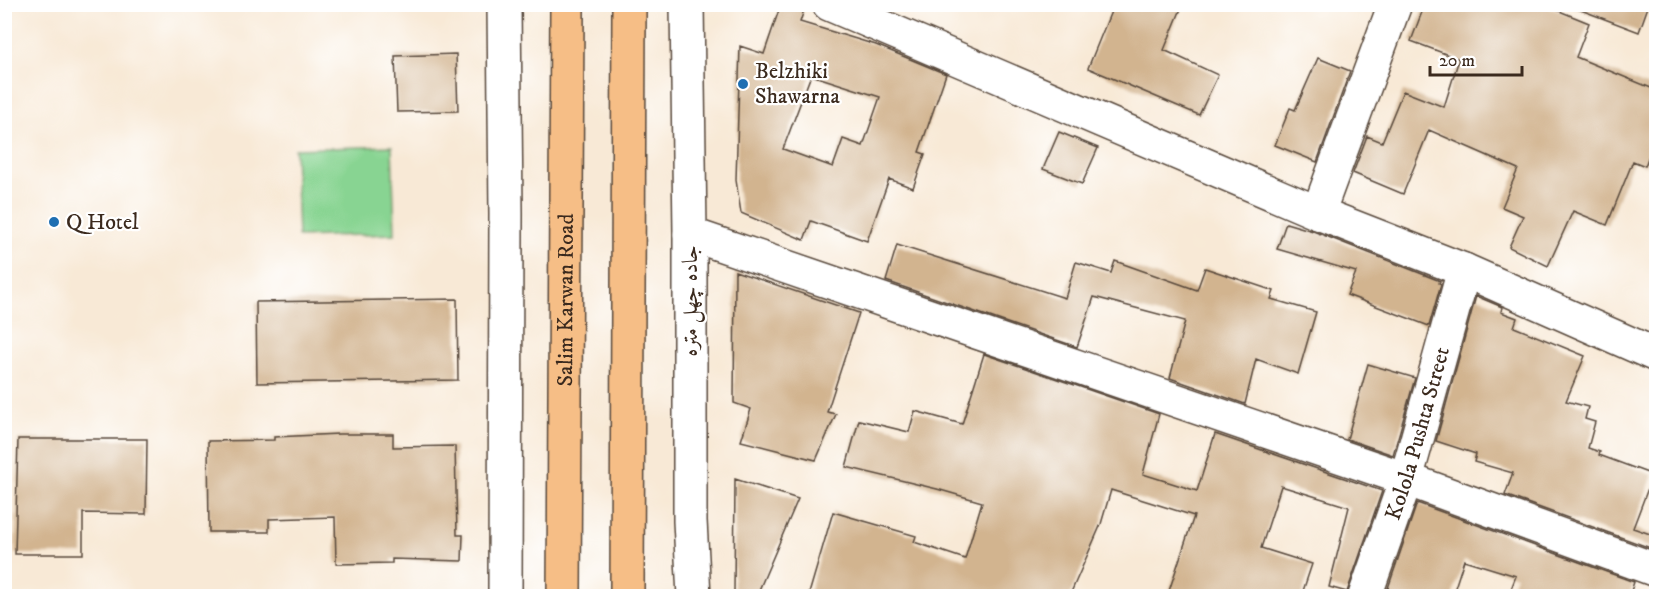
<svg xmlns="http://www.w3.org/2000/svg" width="1661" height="601" font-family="'IM FELL DW Pica',Amiri,serif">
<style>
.green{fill:#88d492;stroke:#627f58;stroke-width:1.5}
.building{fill:#d2b48f;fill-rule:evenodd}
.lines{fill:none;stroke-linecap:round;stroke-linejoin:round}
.minor-casing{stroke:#57473a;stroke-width:36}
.major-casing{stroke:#57473a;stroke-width:36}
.minor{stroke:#fff;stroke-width:33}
.major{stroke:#f6be86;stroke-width:33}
.poi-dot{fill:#1f6fb2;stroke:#fff;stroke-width:2}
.labels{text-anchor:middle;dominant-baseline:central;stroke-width:4.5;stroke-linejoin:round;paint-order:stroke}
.poi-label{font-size:22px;fill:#3b2a1e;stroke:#fff;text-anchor:start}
.street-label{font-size:22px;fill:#3b2a1e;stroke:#fff}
</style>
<rect width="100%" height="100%" fill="#fff"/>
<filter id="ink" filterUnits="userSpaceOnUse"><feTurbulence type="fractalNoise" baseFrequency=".0167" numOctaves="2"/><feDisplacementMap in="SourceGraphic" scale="12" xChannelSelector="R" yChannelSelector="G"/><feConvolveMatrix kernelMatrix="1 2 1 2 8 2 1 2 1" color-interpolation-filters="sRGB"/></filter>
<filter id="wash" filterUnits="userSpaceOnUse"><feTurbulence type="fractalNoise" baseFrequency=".008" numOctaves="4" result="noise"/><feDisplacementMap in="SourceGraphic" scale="24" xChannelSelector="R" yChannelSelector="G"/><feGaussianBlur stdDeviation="1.35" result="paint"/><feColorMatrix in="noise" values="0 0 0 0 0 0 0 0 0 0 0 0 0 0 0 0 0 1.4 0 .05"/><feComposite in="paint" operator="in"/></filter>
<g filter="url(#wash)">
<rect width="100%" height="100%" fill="#f8e9d6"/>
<path class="green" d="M392 146 395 234 298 237 295 149Z"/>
<g id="blocks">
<path class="building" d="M781 4H806L800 22 876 45 946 74 919 152 925 154 913 188 889 179 867 241 811 221 804 240 741 213 736 180 740 46 764 54ZM811 75 880 97 863 146 843 139 833 167 783 149Z
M1114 4H1183L1164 50 1218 75 1199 115 1088 68Z
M1425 4H1542L1589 23 1576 57 1656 90V137L1645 166 1633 161 1607 225 1573 211 1548 266 1509 247 1523 216 1502 207 1518 169 1429 130 1403 194 1353 173 1367 136 1382 142 1403 91 1444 107 1459 59 1411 41Z
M1574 4H1649L1639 32 1573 7Z
M456 54 458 111 397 112 395 56Z
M1318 58 1350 71 1317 162 1275 145 1290 108 1295 110Z
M1059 132 1098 148 1082 184 1043 169Z
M1286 223 1313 231 1440 281 1439 283 1441 284 1429 326 1347 295 1356 272 1277 249Z
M897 245 1065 298 1076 262 1111 273 1115 261 1197 290 1205 268 1274 291 1271 299 1316 312 1298 374 1256 359 1245 404 1170 378 1185 321 1094 297 1077 347 886 281Z
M735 271 859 313 827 412 836 414 816 460 741 441 751 409 734 403Z
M1476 296 1502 307 1501 312 1517 318 1514 327 1585 356 1566 401 1588 407 1585 419 1595 422 1588 448 1600 452 1599 455 1653 475 1633 528 1656 536V550L1505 495 1513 473 1474 462 1476 454 1436 441Z
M457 299 458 380 257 383 256 302Z
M984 354 1159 414 1143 474 1197 491 1215 434 1382 491 1347 592 1329 587 1349 507 1281 486 1261 548 1312 564 1301 597H1167L1194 516 1111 490 1101 524 1069 597H808L833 512 916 536 914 542 965 559 982 502 937 489 846 467 859 420 909 432 915 411 962 424Z
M1368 364 1415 378 1393 455 1347 439Z
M339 434H393V447L455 446 457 535H463L462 561 392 559V563L336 564 335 517 269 519V532H209L208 441 274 440V437Z
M18 439H147L146 514 83 513V554H15Z
M735 479 798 499 756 597H744L734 593Z
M1417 503 1634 582 1629 597H1508L1516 576 1464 560 1452 597H1385Z"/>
</g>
</g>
<g filter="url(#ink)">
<use href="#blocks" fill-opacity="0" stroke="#57473a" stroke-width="1.5"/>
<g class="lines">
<g class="minor-casing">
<g id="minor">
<path d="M504 4 506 214 505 596"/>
<path d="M687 4 690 234V521L694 596"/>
<path d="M829 4 1318 213 1464 270 1656 355"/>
<path d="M1318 213 1395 4"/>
<path d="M690 234 1406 479 1656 570"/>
<path id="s1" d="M1365 596 1406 479 1464 270"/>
</g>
</g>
<g class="major-casing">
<g id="major">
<path id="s2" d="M564 596 567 4"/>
<path d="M627 596 629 4"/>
</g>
</g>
<use href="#minor" class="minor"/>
<use href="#major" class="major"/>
</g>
</g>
<g class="poi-dot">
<circle cx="743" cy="84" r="6"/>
<circle cx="54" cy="222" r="6"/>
</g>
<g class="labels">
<g class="poi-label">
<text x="755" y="71">Belzhiki<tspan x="755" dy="25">Shawarna</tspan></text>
<text x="66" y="222">Q Hotel</text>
</g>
<g class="street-label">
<text stroke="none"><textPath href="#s2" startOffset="296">Salim Karwan Road</textPath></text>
<text transform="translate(690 301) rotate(-90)">جاده چهل متره</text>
<text stroke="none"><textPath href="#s1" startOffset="171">Kolola Pushta Street</textPath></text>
</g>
</g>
<rect width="1661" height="601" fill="none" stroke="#fff" stroke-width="24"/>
<path d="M1430 66v9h92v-9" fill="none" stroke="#3b2a1e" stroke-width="3"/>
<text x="1439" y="66" font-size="18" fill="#3b2a1e" stroke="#ffffff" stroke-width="4.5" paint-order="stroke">20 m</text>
</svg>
